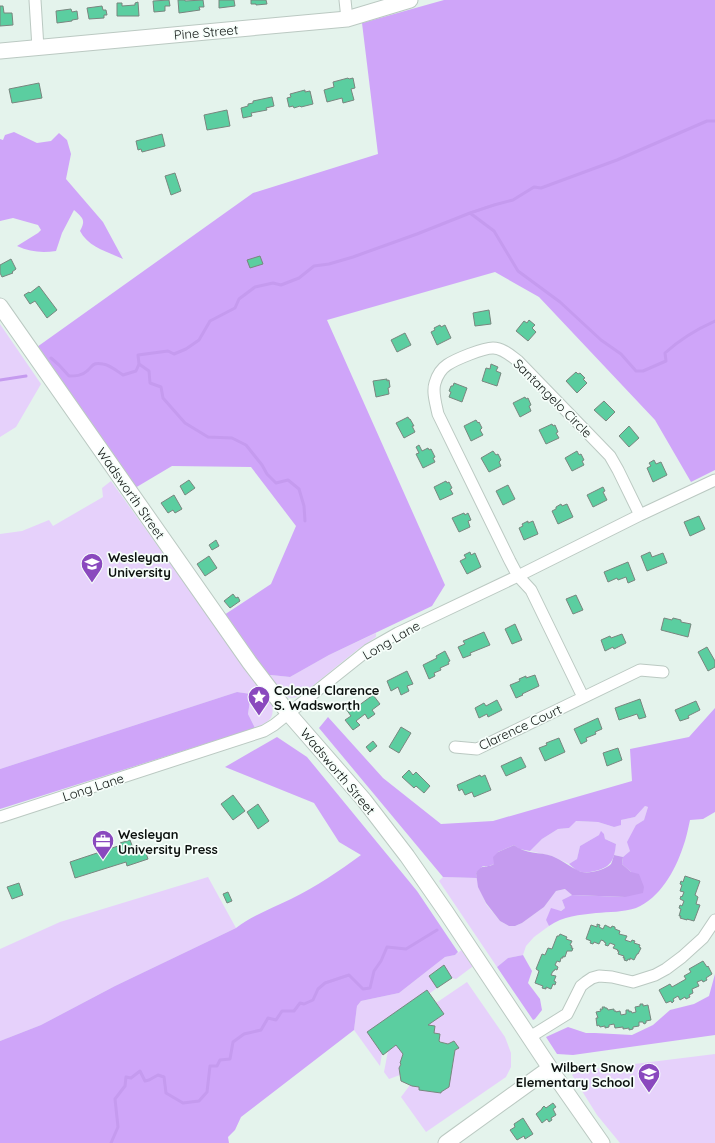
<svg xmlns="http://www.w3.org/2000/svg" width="715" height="1143" font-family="Quicksand,sans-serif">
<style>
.green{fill:#e6d1fb}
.forest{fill:#cfa5f9}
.water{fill:#c59bef}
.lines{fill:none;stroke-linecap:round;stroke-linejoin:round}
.stream{stroke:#c59bef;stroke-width:3}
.building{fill:#5bcea0;stroke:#79867f}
.street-casing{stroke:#bbc9c2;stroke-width:13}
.secondary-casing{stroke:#bbc9c2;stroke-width:17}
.street{stroke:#fff;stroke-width:11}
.secondary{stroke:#fff;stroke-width:15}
.labels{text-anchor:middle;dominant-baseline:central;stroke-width:3.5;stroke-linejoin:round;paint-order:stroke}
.street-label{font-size:13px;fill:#0b100e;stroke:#f6fefa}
.poi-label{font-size:13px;font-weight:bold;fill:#0b100e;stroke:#f6fefa;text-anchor:start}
</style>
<rect width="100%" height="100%" fill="#e4f3ec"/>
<path class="green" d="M0 324 41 384 16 427 0 437Z
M111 481 272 705C275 720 267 722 255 728L248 714 251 694 237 692 0 769V534L22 531 49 520 53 526 103 497 102 488Z
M376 633V637L357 650 300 696C283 703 276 687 266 676L271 675 290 677 329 655Z
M645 806 648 807 644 820 636 825 630 851 623 857 614 855 616 844 605 839 604 834 599 835 580 846 577 859 569 864 552 856 530 851 542 839 558 829 569 828 575 821 598 822 614 827 621 820 635 817Z
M208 877 236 928 115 986 41 1025 0 1041V949L60 922Z
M443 877 477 878 479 887 486 904 500 921 509 926H515L522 923 544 907 556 891 566 889 572 895 562 900 565 908 546 920 549 926 534 937 526 946 523 955 508 958 497 967 439 881Z
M463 949 472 963V967L456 979 452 978 444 966 429 975 437 988 430 993 427 990 382 1053 380 1066 354 1030 357 1006 361 1001 399 993 445 957 455 955Z
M467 982 505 1037 511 1053V1067L506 1077 426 1132 401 1097 410 1085 419 1087V1090L441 1093V1092L449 1087 455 1050 458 1048 454 1041 448 1044 439 1041 440 1034 434 1033 435 1027 428 1025 444 1014 436 1003Z
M396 1045 403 1054 400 1063 401 1064 399 1068 400 1075 389 1079 384 1072 388 1051Z
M715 1054V1143H620L597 1115 572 1075 578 1071Z"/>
<path class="forest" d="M444 0H715V470L691 482 655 420 539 297 495 272 327 320 445 585 432 606 329 655 290 677 271 675 266 676 224 615 271 584 296 526 251 467 172 466 135 488 37 347 253 193 378 154 362 23Z
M14 132 37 143 51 141 59 133 67 140 71 154 66 179 103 222 123 259C108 252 88 247 80 231 86 220 83 218 74 210L62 233 56 251C42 253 30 252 17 246L38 233 41 230 38 225 13 218 0 221V139L3 140 5 135Z
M237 692 251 694 248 714 255 728 0 809V769Z
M715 708V812L703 819 690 820C688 829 686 839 683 847 675 871 660 898 636 908 625 912 608 912 596 913 580 915 563 916 549 926L546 920 551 908 561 911 565 908 562 900 572 895 625 897 631 872 622 864 623 857 630 851 627 842 636 825 644 820 648 807 645 806 635 817 621 820V825L614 827 598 822 576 821 569 828 558 829 542 839 530 851 519 849 514 845 498 852 494 864 489 866H483L476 873 477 878 443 877 319 728 328 717 383 778 441 824 493 821 632 781 630 749 689 737Z
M277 737 307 757 417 891 458 952 455 955 445 957 399 993 361 1001 357 1006 354 1030 241 1117 235 1130 228 1137 229 1143H0V1041L41 1025 115 986 236 928C253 915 273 908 291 899 316 887 339 871 361 855L339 842 314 803 225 767Z
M601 831 604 834 605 839 616 844C614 861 611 867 595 871 590 872 586 873 582 872 577 872 573 867 569 864L577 859 580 846 599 835Z
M523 955 532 971 528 983 540 999 542 1010 535 1019 533 1020 497 967 508 958Z
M715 974V1035L573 1055 557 1054 546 1037 568 1027 586 1033H595L632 1035 653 1025 670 1010 694 1004 709 996Z"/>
<path class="water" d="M514 845C525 854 540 852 552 856 562 860 570 867 579 871 586 875 605 870 611 864 612 862 613 858 614 855L623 857 622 864 631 872 639 874 644 887 643 893 625 897 572 895 565 889 556 891 544 907 522 923 515 926H509L500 921 486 903 478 887 476 873C483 863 485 869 494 864L493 857 498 852Z"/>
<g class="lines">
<path class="stream" d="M470 213 494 231 518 271 560 302 601 340 621 354 636 371H643L666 361 665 353C679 340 697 329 715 321
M51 358 59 365 69 376C75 376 82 376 87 371 93 366 92 362 103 364 110 365 117 371 123 375L136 371 139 364 138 355 168 351 174 354 186 349 199 340 210 321 235 308 239 299 255 287 273 283 281 285 299 278 314 266 329 264 353 257 417 234 470 213 494 205 513 200 534 187 541 188 617 160 707 121H715
M139 364 149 371 150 383 161 387 163 398 185 423 208 437 232 438 246 445 262 465 267 474 276 483 288 480 299 489 304 506 305 521
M0 380 26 376
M111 1143 118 1127 115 1099 125 1086 126 1077 131 1078 140 1071 145 1081 149 1080 158 1075 164 1077 166 1093 183 1103 199 1101 207 1092 210 1066H217L220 1060 230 1059 233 1042 244 1034 261 1030 268 1018 276 1020 282 1011H294L300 1003 304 1004 313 1000 318 989 325 983 349 975 363 989 370 988 374 971 381 961 387 947 406 949 437 930"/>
</g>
<path class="building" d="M169 0 170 6H165V11L154 12 153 1Z
M178 0H185V1L203 0 204 7H199L200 10 179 13Z
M219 0H234L235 6 219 8Z
M251 0H266L267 4 256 5V4H251Z
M138 2 139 16H117V3H122V6L135 5V3Z
M0 6H3L4 13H12L13 25 0 26Z
M102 6 103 10H106L107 15H104V18L89 19 87 8Z
M71 9 72 12 77 11 78 19 72 20V21L57 23 56 11Z
M348 78 349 79 353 78 355 88 351 89 354 100 343 103 342 98 327 102 324 90 334 87 333 82Z
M39 83 42 98 12 103 9 89Z
M305 90V92L310 91 313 104 301 107 300 106 294 108 293 106 289 107 287 98 291 97 290 94Z
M272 97 274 106 266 108 267 110 251 113 252 116 243 118 241 108 248 106V104L253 103V101Z
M227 110 230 126 207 130 204 115Z
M162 134 165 146 142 152 141 149 138 150 136 141Z
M175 173 181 191 171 195 165 176Z
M260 256 263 264 250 268 247 260Z
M11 259 16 269 12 272 13 273 2 277 0 273V265Z
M39 286 57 310 47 318 35 301 30 304 24 295 29 292 30 293Z
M489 310 491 324 475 326 473 313Z
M529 320 535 325 532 328 536 332 528 341 516 331 524 321 527 323Z
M440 325 441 327 445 325 451 338 437 345 431 332 435 330 434 328Z
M405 333 411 345 397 352 391 340Z
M491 364 498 367 496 371 501 373 497 386 482 381 486 368 490 369Z
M576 372 578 374 580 373 585 378 583 379 587 383 577 393 566 381Z
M387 379V381L389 380 390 387 388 388 389 394 376 397 373 381Z
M454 383 467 388 462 402 449 397 451 392 449 391 451 386H453Z
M525 397 526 399 528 398 531 405 529 406 531 411 520 417 513 403Z
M604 401 615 412 606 421 594 410Z
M408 417 409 419H410L414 426H412L415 432 404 438 396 423Z
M476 420 478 423 479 422 482 428 480 430 483 435 471 441 464 426Z
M552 424 553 426 555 425 558 432 556 433 559 438 546 444 539 430Z
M629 426 639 438 629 447 619 436Z
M419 445 422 451 428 448 429 450 431 449 435 457 433 458 435 462 423 468 416 454 419 453 416 447Z
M493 451 496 455 498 454 501 460 499 462 501 466 489 472 481 458Z
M577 451 579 455 581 454 584 460 582 461 584 465 572 471 565 458Z
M654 460 656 464 661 462 667 475 653 482 647 468 651 466 649 463Z
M189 480 195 488 185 495 180 486Z
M446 481 447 483 449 482 452 488 450 489 453 494 440 500 434 487Z
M508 485 515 499 503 505 496 491Z
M603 487 605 491 603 492 607 500 593 507 587 495Z
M174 495 182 509 175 513 173 510 168 513 161 503Z
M561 504 562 506 567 504 573 517 558 524 552 511 556 509V507Z
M464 513 465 515 468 513 471 520 468 521 470 527 459 532 452 518Z
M699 516 705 529 690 536 684 522Z
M528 521V523L533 521 538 534 524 540 519 528 523 526 522 524Z
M216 540 219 546 212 550 209 545Z
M470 552 471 555 475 553 481 567 467 574 460 561 466 558 464 555Z
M650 552 652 557 663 553 667 563 647 571 641 556Z
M209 556 217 568 205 576 197 564Z
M628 562 635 580 628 583 626 577 618 580 617 578 608 582 604 572Z
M233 594 236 598 238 597 240 601 230 608 224 601Z
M576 595 583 610 573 614 566 599Z
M664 618 672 620 673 618 681 620V622L691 624 688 637 661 630Z
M515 624 522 640 512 644 505 629Z
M484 632 490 645 470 653 471 655 463 658 458 647 465 644 463 641Z
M622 634 626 643 614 649 613 647 605 651 601 640 610 636 611 638Z
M707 647 715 661V667L708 671 698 652Z
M445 651 450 661 448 662 449 664 440 668 441 670 434 673 435 676 429 679 423 665 437 658 436 656Z
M407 671 413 684 407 686 409 691 401 695 398 687 391 691 387 681Z
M535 675 539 686 522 694 523 695 516 698 510 685 520 681 519 679 526 676V678Z
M373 695 380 704 372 710 375 714 368 719 365 714 356 721 360 725 353 730 345 720 351 716 346 709 355 703 358 706Z
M640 699 646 717 639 719 637 714 619 720 615 708Z
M497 700 502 710 488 717 487 714 479 718 475 708 484 703 486 706Z
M696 701 700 710 688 716 689 718 680 721 675 710Z
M598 718 602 729 595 732 596 734 586 738 587 741 581 744 574 729Z
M401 727 411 733 399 753 389 747Z
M559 738 565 752 545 761 539 748 547 745 546 743Z
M373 741 377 746 370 752 366 747Z
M618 748 622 760 607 766 603 753Z
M521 757 526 767 506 776 501 766Z
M409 770 413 775 416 772 430 786 424 793 416 786 414 788 402 777Z
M480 775 481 777 485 775 491 790 474 797 472 792 465 795 462 789 459 791 457 785Z
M233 795 245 811 233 820 221 804Z
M258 804 269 821 258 829 247 812Z
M130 840 133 848H135V850L144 847 148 859 127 866 126 862 75 878 70 862 121 845 120 843Z
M685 876 700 881 695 895 698 897 696 904 700 905 694 921 687 919V920L680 918 681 916H679L681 909 679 908 680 905 682 906 684 901 680 899 681 896 682 897 684 892 680 891 682 885 680 884 681 881 683 882Z
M19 883 23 895 12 899 7 887Z
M228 892 232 901 227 903 223 894Z
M597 924 600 925 599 927 603 929 605 925 611 928 612 926 615 927V929L620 931 619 934 627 936 625 940 631 942 632 940 635 941 634 943 640 945 639 947 641 948 638 954H637L634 960 630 958V960L628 959 627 961 624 960 625 958H623L624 956 618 954 619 951H617L618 950 613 948 615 945 610 943 608 946 605 945 606 943 604 942V941L601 940 599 944 594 942 593 944 590 943 591 941 586 939 591 925 597 927Z
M560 934 567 937 566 939 572 941 570 945 572 946 571 948H573L572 951H567L565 957 563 956V958H561L560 962 557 961 555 965 558 967 557 970 555 969 554 971H553L551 975 556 976 554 981 556 982 555 985 553 984 551 989 546 987V989L542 988 543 986 535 983 539 971 536 969 542 954 545 955 548 948 552 949 557 936H559Z
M703 961 707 967 708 966 712 974 706 978 707 980 703 982 702 980 697 982 699 986 692 989 693 993 689 995 690 997 686 999 685 997 680 1000 678 996 673 999 674 1001 672 1003 671 1001 666 1003 659 990 670 984 672 987 686 979 684 976 691 972 689 969Z
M444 965 452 978 437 988 429 976Z
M427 990 444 1014 428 1025 435 1026 434 1033 440 1034 439 1041 440 1042 448 1044 454 1041 459 1048 455 1050 449 1087 441 1092V1093L419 1090V1087L412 1086 401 1081 399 1068 401 1064 400 1063 403 1054 396 1045 383 1055 367 1032Z
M640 1004H643V1006L648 1005 651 1020 646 1021V1023L644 1024 643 1022H639V1026L633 1027V1029L629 1030V1028L623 1029V1027L615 1028 614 1024 609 1025V1027L605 1028V1026L600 1027 599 1025 597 1026 596 1018H598L596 1012 601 1011 600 1009H603L602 1007H605V1008H607L608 1010 614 1009V1011H616V1012L620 1011 621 1015 626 1014V1010H629V1012L631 1011 632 1013 636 1012 635 1007 640 1006Z
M553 1103 556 1107 553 1109 556 1115 551 1118 552 1120 549 1122 547 1119 542 1123 536 1114 542 1109V1108L544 1106 546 1108Z
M523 1118 533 1134 525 1139 524 1136 517 1140 510 1130 515 1127 514 1124Z"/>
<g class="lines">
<g class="street-casing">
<path id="street" d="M35 0 38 48
M345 0 347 19
M583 697 531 590 518 576 510 561 438 414C436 404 432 392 435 383 437 376 441 369 447 365 456 359 483 348 493 348 503 348 511 356 518 361L610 456 618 470 640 515
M455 747 477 749 640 670 663 672
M0 817 264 731 274 725 368 650 398 633 518 576 640 515 715 480
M530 1037 567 1014 581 986 586 982 592 978 599 976 612 977 633 982 655 975 666 969 682 957 703 938 715 920"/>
</g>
<g class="secondary-casing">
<path id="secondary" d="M0 51 347 19 410 0
M0 306 250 663 289 714 364 800 407 856 446 912 550 1068 446 1143
M553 1073 602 1143"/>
</g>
<use href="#street" class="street"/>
<use href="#secondary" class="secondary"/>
</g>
<defs>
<g id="university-pin" transform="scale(1.15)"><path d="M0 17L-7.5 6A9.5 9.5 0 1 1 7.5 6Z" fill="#8a49be" stroke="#f6fefa"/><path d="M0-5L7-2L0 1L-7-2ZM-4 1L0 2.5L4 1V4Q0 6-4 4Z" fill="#fff"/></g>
<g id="sight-pin" transform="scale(1.15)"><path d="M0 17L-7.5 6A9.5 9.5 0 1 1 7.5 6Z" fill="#8a49be" stroke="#f6fefa"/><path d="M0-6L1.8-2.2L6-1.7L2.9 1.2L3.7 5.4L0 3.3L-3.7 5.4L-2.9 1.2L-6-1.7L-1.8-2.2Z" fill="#fff"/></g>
<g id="office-pin" transform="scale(1.15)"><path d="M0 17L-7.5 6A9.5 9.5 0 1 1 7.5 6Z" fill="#8a49be" stroke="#f6fefa"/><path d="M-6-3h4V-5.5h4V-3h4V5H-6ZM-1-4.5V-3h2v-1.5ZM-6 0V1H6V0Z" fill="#fff"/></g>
<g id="school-pin" transform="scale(1.15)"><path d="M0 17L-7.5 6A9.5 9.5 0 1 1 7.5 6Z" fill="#8a49be" stroke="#f6fefa"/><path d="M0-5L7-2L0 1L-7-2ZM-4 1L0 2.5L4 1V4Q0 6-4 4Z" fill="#fff"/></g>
</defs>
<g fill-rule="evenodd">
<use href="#university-pin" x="92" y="564"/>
<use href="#sight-pin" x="259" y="697"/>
<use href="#office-pin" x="103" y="841"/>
<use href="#school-pin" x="649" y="1074"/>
</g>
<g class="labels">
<g class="street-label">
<text transform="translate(206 32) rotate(-5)">Pine Street</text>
<text transform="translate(553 398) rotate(45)">Santangelo Circle</text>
<text transform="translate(131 493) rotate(55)">Wadsworth Street</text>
<text transform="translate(391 640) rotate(-30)">Long Lane</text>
<text transform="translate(520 727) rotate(-25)">Clarence Court</text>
<text transform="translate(338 771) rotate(50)">Wadsworth Street</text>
<text transform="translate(93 787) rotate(-18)">Long Lane</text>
</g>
<g class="poi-label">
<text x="108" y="557">Wesleyan<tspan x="108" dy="15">University</tspan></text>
<text x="274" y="690">Colonel Clarence<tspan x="274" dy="15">S. Wadsworth</tspan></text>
<text x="118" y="834">Wesleyan<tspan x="118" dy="15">University Press</tspan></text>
<text x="634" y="1067" text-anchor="end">Wilbert Snow<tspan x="634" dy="15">Elementary School</tspan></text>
</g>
</g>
</svg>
